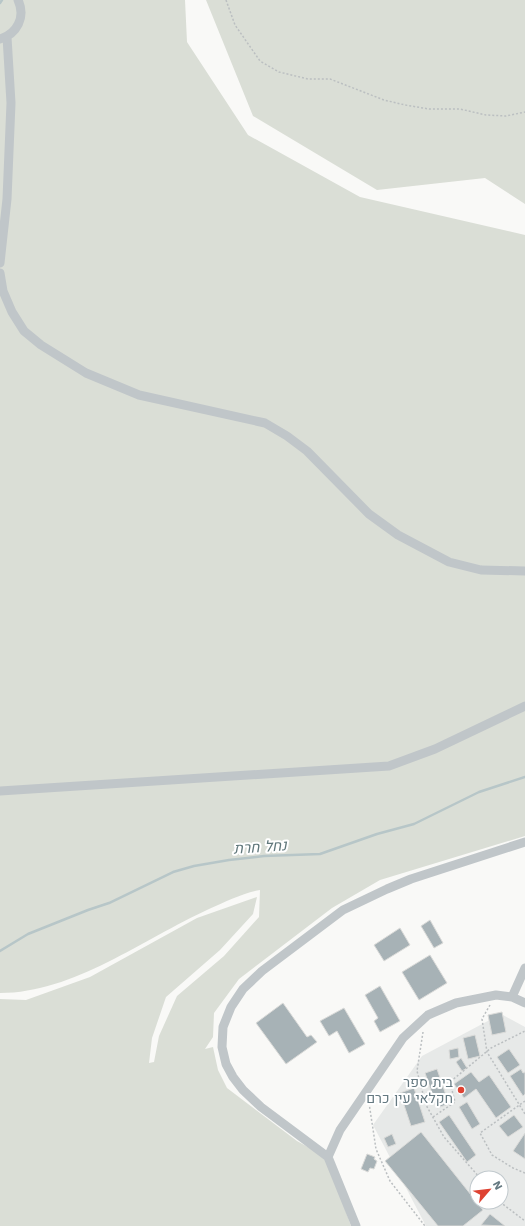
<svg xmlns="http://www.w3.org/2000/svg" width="525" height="1226" font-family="'Work Sans',Heebo,sans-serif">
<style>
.built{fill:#e7e9e8;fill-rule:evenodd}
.green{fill:#daded6}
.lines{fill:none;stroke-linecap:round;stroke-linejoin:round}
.stream{stroke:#b7c6c8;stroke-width:2.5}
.building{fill:#a7b2b6;stroke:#dbdbd9}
.path{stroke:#bbbfc1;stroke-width:1.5;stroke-dasharray:2 2;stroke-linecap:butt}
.street{stroke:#c0c6c9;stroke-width:9}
.poi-dot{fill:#de4232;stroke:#fff;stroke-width:1.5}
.labels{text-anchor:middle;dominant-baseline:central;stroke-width:4;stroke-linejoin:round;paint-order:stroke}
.poi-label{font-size:14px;fill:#657981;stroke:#fff;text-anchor:end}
.water-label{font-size:15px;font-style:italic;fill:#60777b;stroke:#fff}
</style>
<rect width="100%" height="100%" fill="#f9f9f7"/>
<path class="built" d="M501 1014 525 1027V1226H426L373 1125 422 1056ZM477 1178H501V1202H477Z"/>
<path class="green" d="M0 0H185L187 42 248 135 360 197 525 235V836L380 880 332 908 239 979 214 1013 213 1037 205 1049 213 1047 218 1070 227 1088 297 1141 315 1151 328 1162 351 1226H0V999L26 1000 90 977 197 918 257 897 253 914 220 950 166 997 152 1038 149 1063 154 1062 159 1036 177 996 224 956 259 917 260 890C243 893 225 902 209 909 143 939 74 993 0 993Z
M206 0H525V204L485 178 377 190 253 116Z"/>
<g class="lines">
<path class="stream" d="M0 3 2 0
M0 951 28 934 88 910 109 903 173 872 194 866 229 860 264 856 320 854 377 834 414 824 479 792 525 777"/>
</g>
<path class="building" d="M430 920 443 943 434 948 421 926Z
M400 928 410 945 384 961 374 945Z
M430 955 447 983 419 1000 402 972Z
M380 986 400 1021 380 1032 374 1021 378 1018 365 995Z
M283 1003 307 1037 311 1035 317 1042 286 1064 256 1023Z
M344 1008 365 1044 349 1053 337 1031 329 1036 320 1021Z
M502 1012 506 1032 492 1035 488 1015Z
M475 1035 480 1056 468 1059 463 1038Z
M458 1048 459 1057 450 1059 449 1050Z
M509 1049 520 1065 508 1073 497 1057Z
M461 1058 467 1068 462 1071 456 1062Z
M437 1069 449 1104 437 1108 425 1073Z
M521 1069 523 1073 525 1072V1094L523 1096 510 1076Z
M471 1072 479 1082 489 1075 511 1107 496 1118 476 1089 464 1098 454 1084Z
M414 1088 425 1122 411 1126 400 1093Z
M467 1102 480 1124 472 1129 459 1107Z
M449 1115 476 1155 467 1162 439 1122Z
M514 1115 523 1127 508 1137 499 1126Z
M421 1132 483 1210 463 1226H438L385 1161Z
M525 1133V1159L513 1151Z
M392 1134 396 1144 388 1147 384 1138Z
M367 1154 375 1157 374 1159 377 1161 374 1169 370 1168 368 1172 361 1169Z
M490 1214 505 1226 481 1225Z"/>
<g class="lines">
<path class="path" d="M226 0 235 25 260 61 279 72 308 79H330L384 100 405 105 429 109H460L486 115 506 116 525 112
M490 1005 482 1019 487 1052 525 1114
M423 1032 417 1071 426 1105 444 1137 480 1178
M525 1101 480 1133 492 1155 513 1168 525 1173
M369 1103 376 1149 390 1181 425 1226
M433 1117 455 1102 450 1082 491 1048 525 1031
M500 1202 525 1221"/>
<path class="street" d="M0 39C17 34 26 17 18 0
M0 263 7 199 11 103 7 37
M0 273 3 291 12 312 24 331 41 345 86 373 139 395 265 423 287 436 307 451 369 514 398 535 449 562 481 570 525 571
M0 791 389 766 435 749 525 706
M512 997 525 968
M328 1157 340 1130 403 1038 428 1015 456 1003 496 995 512 997 525 1003
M356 1226 328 1157 261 1107 243 1090 233 1077 226 1064 222 1047 223 1027 231 1007 243 989 262 971 343 910 387 889 411 879 525 842"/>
</g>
<circle class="poi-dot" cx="461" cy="1090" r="4"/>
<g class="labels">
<g class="poi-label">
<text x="453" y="1082">בית ספר<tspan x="453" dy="16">חקלאי עין כרם</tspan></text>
</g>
<g class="water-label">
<text transform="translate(260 847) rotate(-4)">נחל חרת</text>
</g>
</g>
<g transform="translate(489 1190) rotate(62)"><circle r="19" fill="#ffffff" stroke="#c1c9cd"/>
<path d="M0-3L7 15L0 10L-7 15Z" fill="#de4232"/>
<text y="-6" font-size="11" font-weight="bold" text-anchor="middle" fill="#657981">N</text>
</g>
</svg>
